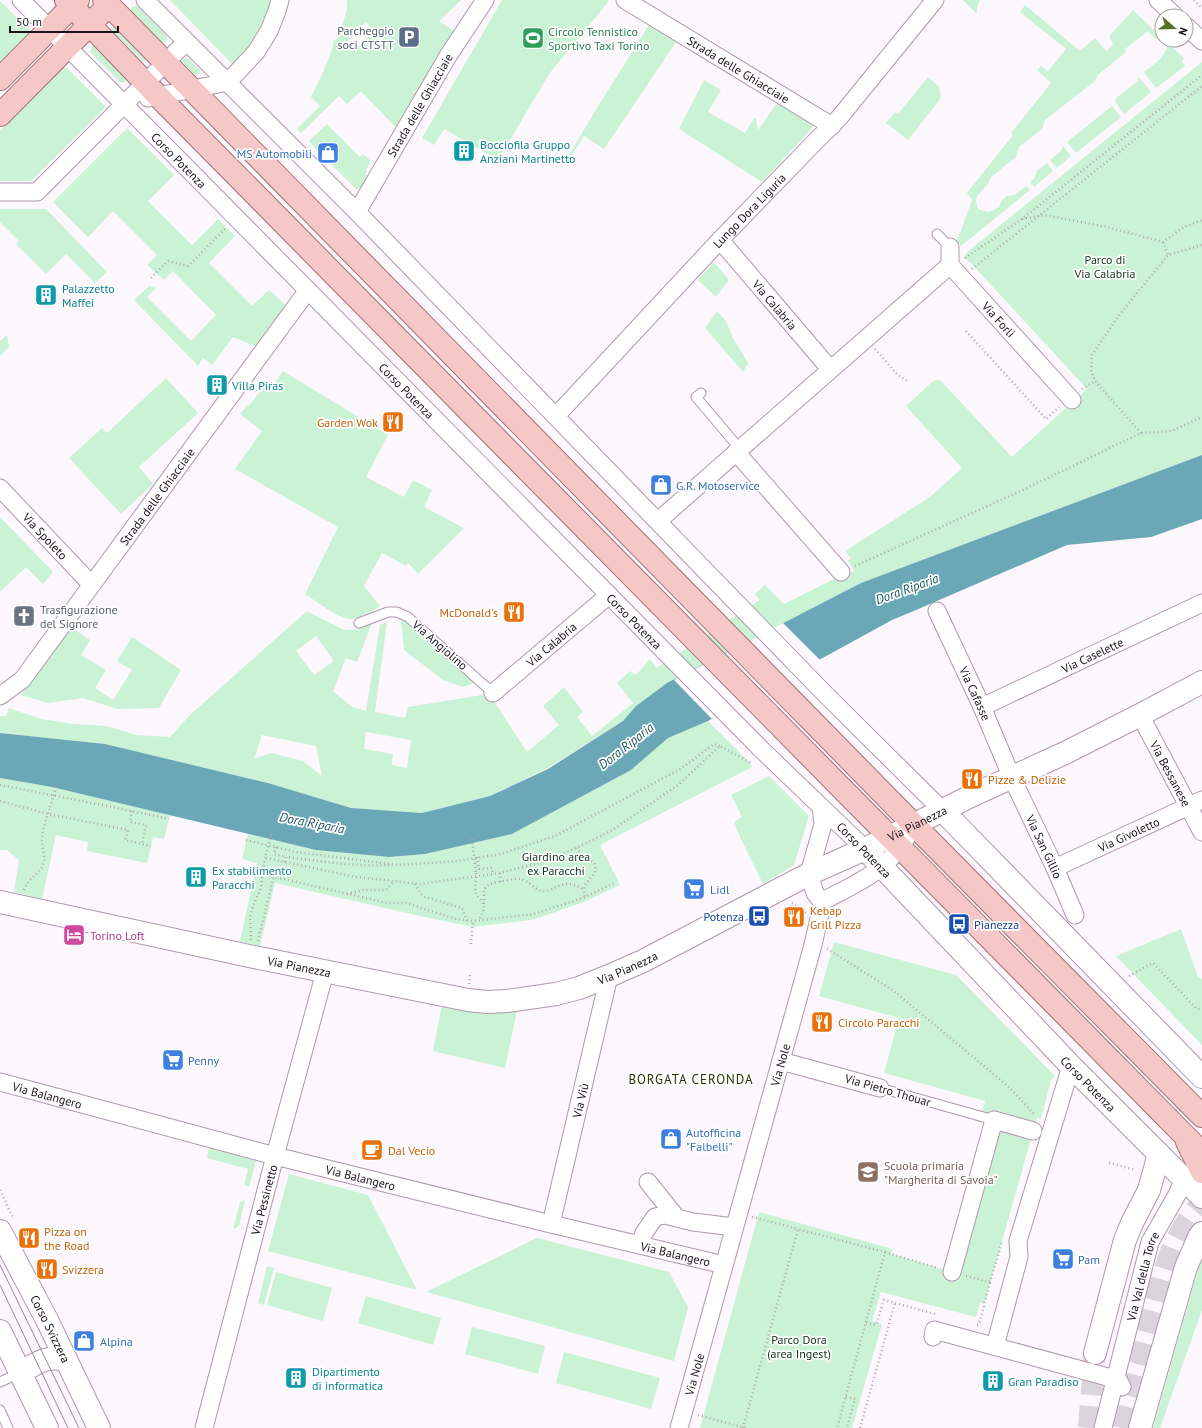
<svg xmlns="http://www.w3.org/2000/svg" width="1202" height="1428" font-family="'PT Sans',sans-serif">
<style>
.green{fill:#caf2d5;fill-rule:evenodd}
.water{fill:#6aa7b7}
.pier{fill:#fcf7fc}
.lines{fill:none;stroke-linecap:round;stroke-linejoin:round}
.secondary-tunnel{stroke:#dad5da;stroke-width:22;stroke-dasharray:22 11;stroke-linecap:butt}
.lane-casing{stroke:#b097af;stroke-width:11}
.street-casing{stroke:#b097af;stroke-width:19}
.secondary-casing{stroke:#b097af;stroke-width:24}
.primary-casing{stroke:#a57073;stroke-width:24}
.path{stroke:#afa9af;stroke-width:2.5;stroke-dasharray:1 3;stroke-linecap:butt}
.lane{stroke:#fff;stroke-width:9}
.street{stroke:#fff;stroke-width:17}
.secondary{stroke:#fff;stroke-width:22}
.primary{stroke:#f5c8c7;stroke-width:22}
.tram{stroke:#958e95;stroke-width:1}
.path-bridge{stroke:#afa9af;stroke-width:2.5;stroke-dasharray:1 3;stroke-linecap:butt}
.labels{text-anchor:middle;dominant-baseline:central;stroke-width:3.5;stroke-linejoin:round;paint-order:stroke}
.service-label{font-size:12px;fill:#4e5e75;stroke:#fff;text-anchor:end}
.leisure-label{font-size:12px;fill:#27864d;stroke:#fff;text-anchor:start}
.street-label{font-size:12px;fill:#1b121b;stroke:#fff}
.culture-label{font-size:12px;fill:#0d838f;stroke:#fff;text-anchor:start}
.shop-label{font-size:12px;fill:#366cbe;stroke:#fff;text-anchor:start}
.park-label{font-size:12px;fill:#0f331d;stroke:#fff}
.food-label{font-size:12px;fill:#c56008;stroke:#fff;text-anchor:start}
.worship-label{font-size:12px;fill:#5b616d;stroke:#fff;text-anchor:start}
.transit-label{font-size:12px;fill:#164399;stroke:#fff;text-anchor:end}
.hotel-label{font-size:12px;fill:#b23c85;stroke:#fff;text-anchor:start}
.education-label{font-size:12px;fill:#785e54;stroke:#fff;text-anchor:start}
.water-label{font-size:13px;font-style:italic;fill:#1f535f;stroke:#fff}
.neighbourhood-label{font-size:13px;letter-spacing:1px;fill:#223400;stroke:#fff}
</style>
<rect width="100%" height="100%" fill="#fcf7fc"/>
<path class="green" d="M170 0H272C262 27 253 43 233 65Z
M347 0H461L439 21 454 31 397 129 361 91 347 104 339 96 301 133 297 129 320 106 311 97C320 79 328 62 334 43L332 42 338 38 347 10ZM366 22 374 31 355 51 343 46Z
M502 0H607L609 1 549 74 498 160 444 129 434 145 422 138Z
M963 0H980L977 7V14Z
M0 1 32 32 0 64Z
M1025 5 1080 51 1095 38 1106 51 1113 45 1110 38 1111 34 1133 10 1162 38V40L1155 39 1148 31 1125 49 1126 52 1098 75 1095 81 1045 120 1042 129 1019 147 1016 157 991 177 988 184 977 196 976 201 978 209 987 212 992 211 999 207 1001 201 1007 196 1015 195 1026 186 1030 190 961 246 957 241 972 200 967 193 1013 135 1011 133 1051 83 1037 70 1041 66 1048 71 1066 49 1020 12Z
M134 6H137L167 36V40L165 42H162L131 11V8Z
M649 25 676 42 604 149 584 136 567 163 565 162 597 108Z
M114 27 145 57 146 59 144 62 112 31V29Z
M1163 40H1165L1184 58 1182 62 1185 66 1156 88 1144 72C1153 65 1166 57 1167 44Z
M94 45 126 77V80L123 83 120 82 90 52 92 46Z
M186 58 189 59 200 70V73L199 74 195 75 184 64 182 61Z
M1202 62V455L861 583 667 683 636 706 623 721 548 768 490 796 422 813 351 808 268 783 105 744 0 733V716H6L9 708 41 719 74 724 107 726 136 735 170 737 191 714 307 611 344 630 359 629 372 623 357 662 346 658 333 691 352 707 366 711 380 625 387 622 375 712 405 718 408 707 488 694 493 700 527 752 559 725 543 706 564 687 583 712 577 717 592 736 633 703 617 683 630 671 636 675 650 659 656 668 760 600 755 594 765 585 784 604 840 576 847 575 854 571 848 560 851 559 845 551 930 497 962 468 906 406 933 381 938 380 941 381 1012 457 1087 389 969 261 964 258 967 252ZM316 636 334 661 314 675 296 651ZM366 732 411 740 407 768 392 765 393 754 364 749ZM262 735 316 746 322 776 303 761 271 753 254 759Z
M61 68H67L106 107 31 181H0V131Z
M928 77 939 87 941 98 908 140 886 123 895 112 898 114Z
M1139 77 1151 92 1124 114 1115 101 1116 98 1137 82Z
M704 80 721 90 708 112 745 133 754 118 756 119 758 130 777 103 814 126 762 182 679 129Z
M1112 106 1121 117 1076 153 1067 142Z
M327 124 360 157 363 154 371 161 366 170 367 179 363 186 357 190 329 162 330 159 324 153 320 154 309 141Z
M127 128 174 175 148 201 192 245 218 219 235 236 209 263 252 306 269 290 287 306 257 347 233 337 212 365 203 358 198 366 134 300 149 286 156 288 147 297 191 341 216 315 173 271 164 280 147 265 157 255 113 211 88 237 53 202Z
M1063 146 1071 156 1057 168 1050 160 1061 151Z
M1047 163 1053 171 1034 187 1030 182 1034 179 1037 171Z
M0 209H46L107 272 95 283 66 254 46 274 16 244 19 241 0 222Z
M714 262 729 280 716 297 698 280Z
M717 311 726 321 733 338 748 363 743 372 705 328Z
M7 335 9 347 0 356V341Z
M283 371 388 435 366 477 404 497 413 480 432 490 424 507 464 528 418 574 408 563 406 566 382 553 364 586 380 606C372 612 359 619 349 619 336 617 316 601 305 594L338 527 235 469 262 431 240 414 247 405 249 406 264 386 270 390Z
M166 378 198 413 139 467 153 484 121 514 69 458 102 428 107 433Z
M0 517 53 572 43 584 26 567 0 592Z
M401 621H407L476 682 463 687 443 680 404 650Z
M71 627 90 640 81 655 106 670 95 688 113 700 132 670 117 661 132 637 181 670 159 708 117 709 83 698 48 703 21 695Z
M708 721 749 762 752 767 600 845 620 885 584 902 535 919 523 921 473 927 420 916 275 883 260 946 240 941 257 863 242 859 248 834 316 850 389 857 425 854 512 834 631 770 668 738Z
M769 776 809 816 794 865 763 884 740 837 734 822 742 817 731 795Z
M0 778 52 787 170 815 164 839 153 837 147 863 87 851 88 842 56 835 42 899 14 892 19 860 7 850H0Z
M1181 929 1198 977 1202 979V1045L1116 956Z
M834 942 956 975 1055 1076 1051 1080 1041 1119 1037 1118 984 1304 980 1303 976 1317 881 1292 872 1321 882 1324 852 1428H700L759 1212 893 1249 891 1254 952 1272 994 1120 981 1116 985 1101 884 1073 899 1018 819 996Z
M442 1005 517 1011 505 1068 433 1051Z
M209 1147 256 1161 249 1187 244 1185 248 1169 207 1158Z
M289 1174 368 1195 417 1290 268 1251Z
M245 1200 239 1226 233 1229 240 1202Z
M537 1238 669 1272 688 1307 674 1361 426 1292Z
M1202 1256V1310L1160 1428H1153Z
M267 1266 274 1268 264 1305 258 1303Z
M276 1272 332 1288 323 1321 267 1305Z
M366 1296 441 1318 433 1345 358 1323Z
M472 1327 545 1346 538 1374 465 1354Z
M564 1352 660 1378 651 1409 556 1383Z"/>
<path class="water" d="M1202 455V519L1151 537 1067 545 916 610 892 620 708 721 668 738 631 770 512 834 425 854 389 857 316 850 52 787 0 778V733L105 744 268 783 351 808 422 813 490 796 548 769 623 721 636 706 667 683 861 583Z"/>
<path class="pier" d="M783 623 820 660 712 719 674 680Z"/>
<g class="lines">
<path class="secondary-tunnel" d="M1089 1428 1095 1353
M1121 1428C1130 1393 1140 1359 1149 1325 1161 1281 1170 1236 1202 1203"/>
<g class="lane-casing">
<path id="lane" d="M937 234 950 247
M701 393 696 397 740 449
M359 623 388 612H397L408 617 493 693
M880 1088 994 1120
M0 1382 20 1373
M0 1410 8 1428"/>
</g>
<g class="street-casing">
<g id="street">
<path id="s1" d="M21 0 762 750 865 849"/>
<path d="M145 0 357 212 829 698 943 811"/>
<path id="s2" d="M625 0 832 126"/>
<path d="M1158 0 1175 16"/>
<path d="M1186 26 1202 41"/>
<path d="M148 98 228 82 256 52 269 31 277 11 280 0"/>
<path d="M0 192H37L186 42"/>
<path id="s3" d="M357 212 448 56 485 0"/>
<path id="s4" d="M720 240 830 369"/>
<path id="s5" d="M950 247V265L1072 400"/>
<path id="s6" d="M556 416 720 240 813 144 839 118 935 0"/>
<path d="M736 452 841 572"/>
<path id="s7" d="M0 488 91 584"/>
<path d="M658 521 950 265"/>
<path id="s8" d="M937 611 982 707 1012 778 1055 868 1075 915"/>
<path id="s9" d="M493 693 609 595"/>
<path id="s10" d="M0 696 22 680 308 290"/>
<path id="s11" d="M982 707 1202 603"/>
<path id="s12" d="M1140 715 1202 832"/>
<path d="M821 807 823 824 809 874 815 893 818 897 823 901"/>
<path id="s13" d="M1055 868 1202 800"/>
<path d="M823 901C857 883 886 872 907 837"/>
<path d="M781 1061 880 1088"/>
<path id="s14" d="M0 1082 275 1156 551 1224 724 1265"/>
<path d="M648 1182 676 1217"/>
<path id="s15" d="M551 1224 609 976"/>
<path d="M640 1245 644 1233 655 1217 665 1215 693 1222 734 1227"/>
<path d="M952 1272 994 1120 1033 1131"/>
<path d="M933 1337 934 1330 1115 1379 1119 1381 1122 1387"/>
<path d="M995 1346 1019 1257 1018 1241 1071 1066"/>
<path id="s16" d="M204 1428 275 1156 325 972"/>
<path id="s17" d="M679 1428 813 945 823 901"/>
<path id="s18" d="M1103 1428 1150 1242 1178 1193 1184 1178"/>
</g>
</g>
<g class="secondary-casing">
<g id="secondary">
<path d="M943 811 1202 1077"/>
<path id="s19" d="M865 849 1071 1066 1202 1197"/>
<path id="s20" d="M0 902 254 957 468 1000 487 1002 507 1001 556 994 579 988 609 976 643 961 809 874 865 849 973 795 1065 753 1140 715 1202 682"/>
<path id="s21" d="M0 1231 47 1320 99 1428"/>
<path d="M0 1331 47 1428"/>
<path d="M1095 1353 1125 1240 1132 1223 1149 1190 1159 1154"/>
<path d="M20 1373C37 1363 46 1355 66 1360"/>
<path d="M1140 1428 1186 1267 1199 1237 1202 1233"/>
</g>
</g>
<g class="primary-casing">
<path id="primary" d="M66 0 158 96 1202 1153
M104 0 914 825 1202 1116
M0 79 78 0
M0 115 100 14
M1187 1142 1202 1172"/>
</g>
<path class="path" d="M1194 0 1202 8
M1022 219 1044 215 1107 227 1163 242 1184 227 1202 220
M1163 242 1168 255
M965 258 1022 219 1202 75
M972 269 1202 86
M151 278 168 261 188 266 226 228
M966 331 1046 419 1059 407
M875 349 898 375 909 382
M1082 389 1095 381
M1141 433 1095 381 1091 370 1092 355 1120 314 1168 255 1202 245
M855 566 1025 489 1141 433 1172 431 1202 417
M0 785 132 811 169 819
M0 801 48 814 128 830 125 840 151 846
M132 811 130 822 146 825 142 843
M246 840 296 852 398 865 458 861 501 854 555 836 682 768 714 744 720 746
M276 847 274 854 286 857
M576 848C579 852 582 855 586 858 594 863 596 862 595 873L584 886 585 898
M477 857 479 869 492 868 493 874
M266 858 356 877 420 884 500 873 539 863 574 849 611 831 678 785 720 746 751 763
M285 862 286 857C321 861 355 867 390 865
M476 873C477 878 475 884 475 889 477 905 492 898 478 921
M500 873 501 882
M415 884 421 894 425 897 462 908 467 921
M24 890C29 877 38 875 43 865 46 857 42 848 42 841 42 829 47 818 50 807
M347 894 363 890H386L394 882
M792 903 806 913
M484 904V889L490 884C498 882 514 878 521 879 530 881 535 892 546 891 549 891 552 889 554 888 565 882 574 883 584 890
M251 940 250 917 253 906 261 888 263 871 266 855
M258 941 273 879 275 877 387 903H406L456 919 473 921 534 914 583 898 614 883
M471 944 473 921
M827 949 837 955 894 991 1009 1087 1035 1115
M1129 976 1153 963 1196 1008 1202 1010
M469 984 470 974
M1109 1163 1136 1170
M0 1190 13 1218
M752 1217 798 1229
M885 1252 938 1268
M966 1276 990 1282 1002 1242
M866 1323 876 1325 884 1300 935 1314
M977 1325H978L980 1321 990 1282
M846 1397 855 1399 847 1428
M698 1415 746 1428
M743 1428 798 1229 885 1252 837 1428
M860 1428 895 1303"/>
<use href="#lane" class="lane"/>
<use href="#street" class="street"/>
<use href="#secondary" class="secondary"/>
<use href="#primary" class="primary"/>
<path class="tram" d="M0 1265 79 1428
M0 1285 68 1428"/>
<path class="path-bridge" d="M50 807 57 784
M472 839 476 873
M266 855 272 832"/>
</g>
<defs>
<g id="parking-square" transform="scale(1.15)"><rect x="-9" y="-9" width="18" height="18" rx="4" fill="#5c6f8a" stroke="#fff"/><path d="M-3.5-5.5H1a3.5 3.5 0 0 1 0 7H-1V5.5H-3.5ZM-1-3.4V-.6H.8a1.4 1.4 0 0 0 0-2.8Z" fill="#fff"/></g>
<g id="stadium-square" transform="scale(1.15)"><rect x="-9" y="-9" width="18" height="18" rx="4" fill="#2e9e5b" stroke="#fff"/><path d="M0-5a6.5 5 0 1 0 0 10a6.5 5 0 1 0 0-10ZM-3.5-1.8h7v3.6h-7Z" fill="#fff"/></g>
<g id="building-square" transform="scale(1.15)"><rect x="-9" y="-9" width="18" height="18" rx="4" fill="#0f9aa8" stroke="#fff"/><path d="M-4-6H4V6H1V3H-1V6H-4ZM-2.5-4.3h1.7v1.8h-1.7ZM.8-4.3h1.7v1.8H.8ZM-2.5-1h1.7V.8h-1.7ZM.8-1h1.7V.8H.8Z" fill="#fff"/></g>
<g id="shop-square" transform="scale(1.15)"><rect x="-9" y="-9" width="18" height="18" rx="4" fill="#3f7fe0" stroke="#fff"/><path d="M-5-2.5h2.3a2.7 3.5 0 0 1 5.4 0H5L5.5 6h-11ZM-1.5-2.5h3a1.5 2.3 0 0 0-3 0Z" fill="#fff"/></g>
<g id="restaurant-square" transform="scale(1.15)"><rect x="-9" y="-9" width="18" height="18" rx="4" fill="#e8710a" stroke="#fff"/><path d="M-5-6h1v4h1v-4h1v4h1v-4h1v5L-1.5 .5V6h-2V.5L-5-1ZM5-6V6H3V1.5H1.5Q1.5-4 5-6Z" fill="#fff"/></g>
<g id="church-square" transform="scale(1.15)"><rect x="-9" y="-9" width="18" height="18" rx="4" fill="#6b7280" stroke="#fff"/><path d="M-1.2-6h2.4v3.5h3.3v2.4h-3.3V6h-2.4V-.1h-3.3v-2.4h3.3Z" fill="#fff"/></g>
<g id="supermarket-square" transform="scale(1.15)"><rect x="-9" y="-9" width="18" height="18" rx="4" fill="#3f7fe0" stroke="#fff"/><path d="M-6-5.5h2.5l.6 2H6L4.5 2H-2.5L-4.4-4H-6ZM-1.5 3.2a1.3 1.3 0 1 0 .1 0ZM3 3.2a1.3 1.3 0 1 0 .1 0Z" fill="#fff"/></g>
<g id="bus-square" transform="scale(1.15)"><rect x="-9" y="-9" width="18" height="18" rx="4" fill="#1a4fb4" stroke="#fff"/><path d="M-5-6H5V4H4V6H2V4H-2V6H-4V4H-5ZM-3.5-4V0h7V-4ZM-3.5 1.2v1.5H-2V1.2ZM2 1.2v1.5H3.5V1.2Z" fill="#fff"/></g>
<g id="hotel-square" transform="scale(1.15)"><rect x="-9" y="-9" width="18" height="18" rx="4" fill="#d1479c" stroke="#fff"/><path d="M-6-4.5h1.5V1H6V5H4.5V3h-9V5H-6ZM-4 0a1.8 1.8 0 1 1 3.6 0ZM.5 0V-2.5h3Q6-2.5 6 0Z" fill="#fff"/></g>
<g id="cafe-square" transform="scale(1.15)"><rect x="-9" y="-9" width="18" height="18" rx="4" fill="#e8710a" stroke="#fff"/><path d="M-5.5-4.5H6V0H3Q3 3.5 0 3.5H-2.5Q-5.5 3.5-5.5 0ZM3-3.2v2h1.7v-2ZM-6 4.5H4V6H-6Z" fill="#fff"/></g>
<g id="school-square" transform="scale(1.15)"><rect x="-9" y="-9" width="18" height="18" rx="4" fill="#8d6e63" stroke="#fff"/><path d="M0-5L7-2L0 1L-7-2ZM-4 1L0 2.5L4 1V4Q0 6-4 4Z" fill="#fff"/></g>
</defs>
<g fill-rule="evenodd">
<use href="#parking-square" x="409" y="37"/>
<use href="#stadium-square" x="533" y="38"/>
<use href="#building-square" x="464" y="151"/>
<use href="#shop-square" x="328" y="153"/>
<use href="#building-square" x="46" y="295"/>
<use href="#building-square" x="217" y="385"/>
<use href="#restaurant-square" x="393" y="422"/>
<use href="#shop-square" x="661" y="485"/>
<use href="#restaurant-square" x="514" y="612"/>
<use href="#church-square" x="24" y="616"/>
<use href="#restaurant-square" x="972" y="779"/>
<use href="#building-square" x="196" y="877"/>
<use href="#supermarket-square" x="694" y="889"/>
<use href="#bus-square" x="759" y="916"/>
<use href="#restaurant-square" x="794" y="917"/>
<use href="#bus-square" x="959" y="924"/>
<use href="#hotel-square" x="74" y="935"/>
<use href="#restaurant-square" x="822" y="1022"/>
<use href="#supermarket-square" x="173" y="1060"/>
<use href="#shop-square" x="671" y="1139"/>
<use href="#cafe-square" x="372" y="1150"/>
<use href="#school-square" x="868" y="1172"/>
<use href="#restaurant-square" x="29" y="1238"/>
<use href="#supermarket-square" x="1063" y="1259"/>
<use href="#restaurant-square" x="47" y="1269"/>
<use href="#shop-square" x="84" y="1341"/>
<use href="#building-square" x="296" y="1378"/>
<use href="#building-square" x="993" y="1381"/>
</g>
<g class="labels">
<g class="service-label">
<text x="394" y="30">Parcheggio<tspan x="394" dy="14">soci CTSTT</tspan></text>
</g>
<g class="leisure-label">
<text x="548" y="31">Circolo Tennistico<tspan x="548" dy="14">Sportivo Taxi Torino</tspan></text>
</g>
<g class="street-label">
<text stroke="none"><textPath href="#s2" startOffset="133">Strada delle Ghiacciaie</textPath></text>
<text stroke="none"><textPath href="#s3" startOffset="124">Strada delle Ghiacciaie</textPath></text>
<text stroke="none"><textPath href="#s1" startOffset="225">Corso Potenza</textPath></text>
<text stroke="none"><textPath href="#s6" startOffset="282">Lungo Dora Liguria</textPath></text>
<text stroke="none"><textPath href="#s4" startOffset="85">Via Calabria</textPath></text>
<text stroke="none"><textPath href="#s5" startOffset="91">Via Forlì</textPath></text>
<text stroke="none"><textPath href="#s1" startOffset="549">Corso Potenza</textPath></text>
<text stroke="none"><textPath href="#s10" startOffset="255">Strada delle Ghiacciaie</textPath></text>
<text stroke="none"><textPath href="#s7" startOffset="66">Via Spoleto</textPath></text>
<text stroke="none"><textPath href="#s1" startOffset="873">Corso Potenza</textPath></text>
<text stroke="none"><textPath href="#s9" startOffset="76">Via Calabria</textPath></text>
<text transform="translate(440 645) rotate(41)">Via Angiolino</text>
<text stroke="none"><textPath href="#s11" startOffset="122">Via Caselette</textPath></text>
<text stroke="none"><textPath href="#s8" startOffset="91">Via Cafasse</textPath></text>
<text stroke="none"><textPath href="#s12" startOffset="66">Via Bessanese</textPath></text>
<text stroke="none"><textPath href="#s20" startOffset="967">Via Pianezza</textPath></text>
<text stroke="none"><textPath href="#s13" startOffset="81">Via Givoletto</textPath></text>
<text stroke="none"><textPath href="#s8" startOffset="259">Via San Gillio</textPath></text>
<text transform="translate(864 850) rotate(46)">Corso Potenza</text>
<text stroke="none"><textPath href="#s20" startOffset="306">Via Pianezza</textPath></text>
<text stroke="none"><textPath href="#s20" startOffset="643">Via Pianezza</textPath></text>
<text stroke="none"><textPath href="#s17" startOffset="377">Via Nole</textPath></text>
<text stroke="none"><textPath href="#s19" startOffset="324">Corso Potenza</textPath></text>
<text transform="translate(888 1090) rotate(16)">Via Pietro Thouar</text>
<text stroke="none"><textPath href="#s14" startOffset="49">Via Balangero</textPath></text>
<text stroke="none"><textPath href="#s15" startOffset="127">Via Viù</textPath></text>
<text stroke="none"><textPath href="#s14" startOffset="373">Via Balangero</textPath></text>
<text stroke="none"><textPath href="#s16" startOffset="236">Via Pessinetto</textPath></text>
<text stroke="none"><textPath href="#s14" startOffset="697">Via Balangero</textPath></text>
<text stroke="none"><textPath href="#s18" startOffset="157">Via Val della Torre</textPath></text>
<text stroke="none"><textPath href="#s21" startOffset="110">Corso Svizzera</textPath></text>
<text stroke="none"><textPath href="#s17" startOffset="56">Via Nole</textPath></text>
</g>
<g class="culture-label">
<text x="480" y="144">Bocciofila Gruppo<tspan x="480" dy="14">Anziani Martinetto</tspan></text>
<text x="62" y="288">Palazzetto<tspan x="62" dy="14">Maffei</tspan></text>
<text x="232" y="385">Villa Piras</text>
<text x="212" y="870">Ex stabilimento<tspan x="212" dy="14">Paracchi</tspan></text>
<text x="312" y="1371">Dipartimento<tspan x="312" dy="14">di informatica</tspan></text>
<text x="1008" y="1381">Gran Paradiso</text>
</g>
<g class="shop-label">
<text x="312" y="153" text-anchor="end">MS Automobili</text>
<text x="676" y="485">G.R. Motoservice</text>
<text x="710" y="889">Lidl</text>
<text x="188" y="1060">Penny</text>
<text x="686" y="1132">Autofficina<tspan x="686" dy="14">"Falbelli"</tspan></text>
<text x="1078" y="1259">Pam</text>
<text x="100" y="1341">Alpina</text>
</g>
<g class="park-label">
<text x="1105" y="259">Parco di<tspan x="1105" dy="14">Via Calabria</tspan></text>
<text x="556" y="856">Giardino area<tspan x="556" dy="14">ex Paracchi</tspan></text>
<text x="799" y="1339">Parco Dora<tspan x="799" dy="14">(area Ingest)</tspan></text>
</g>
<g class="food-label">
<text x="378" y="422" text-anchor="end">Garden Wok</text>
<text x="498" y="612" text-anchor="end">McDonald's</text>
<text x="988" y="779">Pizze &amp; Delizie</text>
<text x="810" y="910">Kebap<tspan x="810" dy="14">Grill Pizza</tspan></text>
<text x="838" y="1022">Circolo Paracchi</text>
<text x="388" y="1150">Dal Vecio</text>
<text x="44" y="1231">Pizza on<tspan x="44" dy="14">the Road</tspan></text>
<text x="62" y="1269">Svizzera</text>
</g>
<g class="worship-label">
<text x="40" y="609">Trasfigurazione<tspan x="40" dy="14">del Signore</tspan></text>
</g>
<g class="transit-label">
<text x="744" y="916">Potenza</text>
<text x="974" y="924" text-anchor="start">Pianezza</text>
</g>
<g class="hotel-label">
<text x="90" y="935">Torino Loft</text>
</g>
<g class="education-label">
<text x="884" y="1165">Scuola primaria<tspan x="884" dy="14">"Margherita di Savoia"</tspan></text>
</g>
<g class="water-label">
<text transform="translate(907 589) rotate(-20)">Dora Riparia</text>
<text transform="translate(626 746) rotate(-38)">Dora Riparia</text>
<text transform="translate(312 823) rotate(11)">Dora Riparia</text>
</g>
<g class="neighbourhood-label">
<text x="691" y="1079">BORGATA CERONDA</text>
</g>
</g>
<g transform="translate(1174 28) rotate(110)"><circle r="19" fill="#ffffff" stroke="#a4a0a4"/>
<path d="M0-3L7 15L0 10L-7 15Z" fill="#567226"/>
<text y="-6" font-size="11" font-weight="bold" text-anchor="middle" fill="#1b121b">N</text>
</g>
<path d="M10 26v6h108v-6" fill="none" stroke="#1b121b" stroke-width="2"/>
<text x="16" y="26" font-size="12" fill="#1b121b" stroke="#ffffff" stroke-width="3" paint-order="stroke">50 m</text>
</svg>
